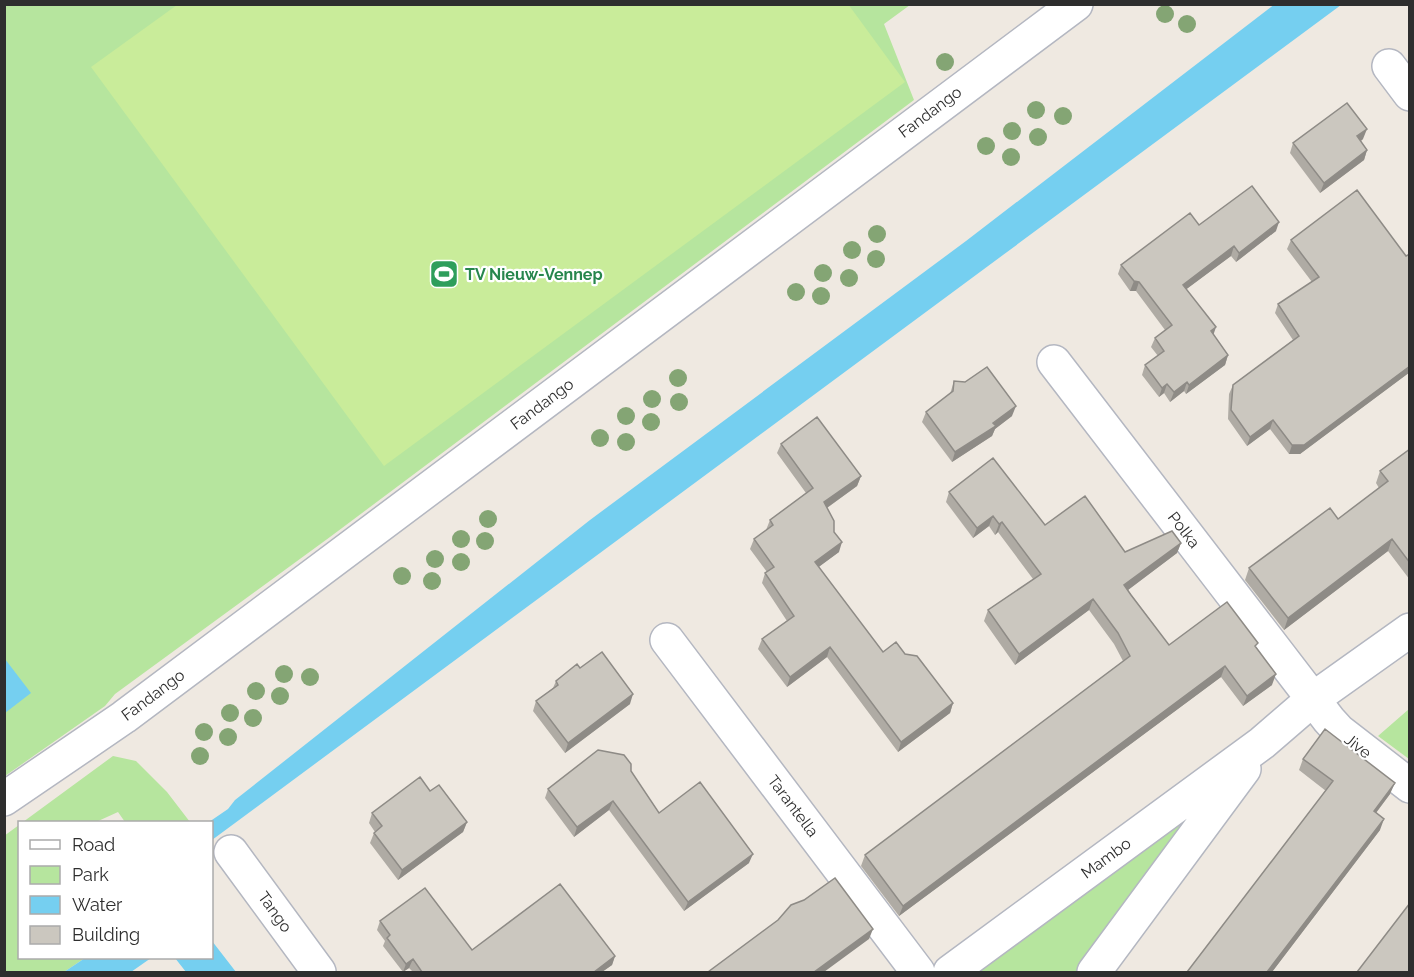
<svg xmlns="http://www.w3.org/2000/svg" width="1414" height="977" font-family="Raleway,sans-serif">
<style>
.green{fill:#b6e59e}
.pitch{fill:#c9ec9a}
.water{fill:#75cff0}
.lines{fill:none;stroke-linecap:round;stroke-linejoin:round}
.minor-casing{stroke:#b4b7c1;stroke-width:36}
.minor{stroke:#fff;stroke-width:33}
.tree{fill:#84a574}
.wall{fill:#afaba4}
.shaded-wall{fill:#8e8b86}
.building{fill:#cbc7bf;stroke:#8e8b86;stroke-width:1.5}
.labels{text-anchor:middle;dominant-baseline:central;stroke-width:4.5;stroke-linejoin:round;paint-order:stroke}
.street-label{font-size:16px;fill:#2e2e2e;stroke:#fff}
.leisure-label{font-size:16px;font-weight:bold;fill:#27864d;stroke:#fff;text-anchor:start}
</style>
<rect width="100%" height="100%" fill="#efe9e1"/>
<path class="green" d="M5 5H910L884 24 914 100 330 537 115 694 105 706 5 776Z
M1409 709V759L1378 736Z
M113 756 136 761 167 792 190 822H125L118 812 96 822H23Z
M1200 805 1081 972H978Z
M19 825 20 958H85L64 972H5L4 836Z"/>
<path class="pitch" d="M848 4 905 82 384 466 91 67 177 5Z"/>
<path class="water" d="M1275 4 1341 5 212 840V822H209L228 809 235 800 590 520 966 241Z
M5 659 31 693 5 713H4Z
M212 941 236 972H186L175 958H212Z
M85 958H151L131 972H64Z"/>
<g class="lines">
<g class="minor-casing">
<path id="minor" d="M1389 66 1410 94
M1054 362 1329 720 1339 731 1410 786
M667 640 918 972
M4 799 124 717 1076 4
M231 852 319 972
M950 972 1262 743 1313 699 1410 630
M1094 972 1244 769"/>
</g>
<use href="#minor" class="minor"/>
</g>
<g class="tree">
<circle cx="1165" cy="14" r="9"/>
<circle cx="1187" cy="24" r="9"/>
<circle cx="945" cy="62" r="9"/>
<circle cx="1036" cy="110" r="9"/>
<circle cx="1063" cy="116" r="9"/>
<circle cx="1012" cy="131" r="9"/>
<circle cx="1038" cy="137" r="9"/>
<circle cx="986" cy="146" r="9"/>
<circle cx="1011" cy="157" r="9"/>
<circle cx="877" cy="234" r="9"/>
<circle cx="852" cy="250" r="9"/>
<circle cx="876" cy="259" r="9"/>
<circle cx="823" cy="273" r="9"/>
<circle cx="849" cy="278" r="9"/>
<circle cx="796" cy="292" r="9"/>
<circle cx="821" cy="296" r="9"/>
<circle cx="678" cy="378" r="9"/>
<circle cx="652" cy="399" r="9"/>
<circle cx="679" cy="402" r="9"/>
<circle cx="626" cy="416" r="9"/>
<circle cx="651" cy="422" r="9"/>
<circle cx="600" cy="438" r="9"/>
<circle cx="626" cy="442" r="9"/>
<circle cx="488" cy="519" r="9"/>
<circle cx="461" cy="539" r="9"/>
<circle cx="485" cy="541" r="9"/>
<circle cx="435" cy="559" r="9"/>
<circle cx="461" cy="562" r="9"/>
<circle cx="402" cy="576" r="9"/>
<circle cx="432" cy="581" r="9"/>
<circle cx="284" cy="674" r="9"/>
<circle cx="310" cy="677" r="9"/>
<circle cx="256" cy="691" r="9"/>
<circle cx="280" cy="696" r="9"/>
<circle cx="230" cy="713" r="9"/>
<circle cx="253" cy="718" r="9"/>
<circle cx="204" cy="732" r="9"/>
<circle cx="228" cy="737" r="9"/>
<circle cx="200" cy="756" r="9"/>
</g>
<path class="wall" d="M1363 139 1361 141 1367 150 1364 160 1320 193 1290 153 1293 143Z
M1199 225 1276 231 1236 262 1231 256 1186 289 1214 335 1228 355 1225 365 1186 394 1184 391 1170 402 1164 393 1159 397 1142 375 1145 365 1158 356 1151 347 1155 338 1165 330 1136 291H1130L1118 274 1121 265Z
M1291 240 1406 256 1410 254V372L1300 454H1289L1270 429 1247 446 1228 419 1229 394 1233 385 1293 340 1275 313 1278 304 1312 282 1287 249Z
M954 381 1012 416 995 429 992 436 952 462 922 422 926 412 950 394Z
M781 444 861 476 857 486 827 508 834 532 839 552 818 567 883 652 905 654 953 703 950 713 898 752 827 657 787 687 758 649 762 639 787 621 762 583 765 573 767 572 750 549 754 539 766 530 770 520 806 493 777 453Z
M1410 449V580L1388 551 1284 630 1245 580 1249 568 1338 519 1379 488 1376 483 1380 471Z
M949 492 1045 525 1125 552 1181 543 1177 553 1128 590 1169 645 1257 648 1272 685 1243 706 1221 677 899 916 861 866 865 855 1123 661 1114 644 1089 610 1015 665 984 621 988 610 1033 579 998 532 995 535 989 526 973 538 946 502Z
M580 668 630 704 565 753 533 711 536 701 553 688 556 681Z
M1303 759 1390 794 1376 813 1380 830 1272 972H1187L1326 791 1299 770Z
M631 771 659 813 749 863 684 911 609 810 574 837 545 798 548 789Z
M430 791 467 822 463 832 398 880 370 843 374 833 375 832 369 823 372 813Z
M380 921 472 950 615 956 612 965 602 972H413L409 968 403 972 383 946 385 941 377 930Z"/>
<path class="shaded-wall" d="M1367 129 1363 139 1354 146 1357 136Z
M1367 150 1364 160 1320 193 1324 183Z
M1279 222 1276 231 1236 262 1239 253Z
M1234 246 1231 256 1180 294 1183 285Z
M1134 281 1139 282 1136 291H1130Z
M1216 327 1213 336 1211 331Z
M1228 355 1225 365 1186 394 1189 385Z
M1410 366V372L1300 454H1289L1292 445Z
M1187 382 1184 391 1170 402 1174 392Z
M1167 384 1164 393 1159 397 1162 388Z
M1016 406 1012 416 995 429 992 436 952 462 955 452Z
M1273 420 1270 429 1247 446 1250 437Z
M861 476 857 486 821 512 824 502Z
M993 516 989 526 973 538 977 528Z
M1002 522 998 532 995 535 999 524Z
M1392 539 1388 551 1284 630 1288 618Z
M842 542 839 552 812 572 815 562Z
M1181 543 1177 553 1120 596 1124 585Z
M1093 599 1089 610 1015 665 1019 654Z
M830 647 827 657 787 687 790 677Z
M1225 666 1221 677 899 916 903 906Z
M1276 674 1272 685 1243 706 1247 696Z
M633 694 630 704 565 753 568 743Z
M953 703 950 713 898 752 901 742Z
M1395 783 1390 794 1369 822 1374 811Z
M613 801 609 810 574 837 577 827Z
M1384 819 1380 830 1272 972H1267Z
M467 822 463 832 398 880 402 870Z
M753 854 749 863 684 911 688 902Z
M873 929 869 939 824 972H814Z
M615 956 612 965 602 972H594Z
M413 959 409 968 403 972 406 964Z"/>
<path class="building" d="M1347 103 1367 129 1357 136 1367 150 1324 183 1293 143Z
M1252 186 1279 222 1239 253 1234 246 1183 285 1216 327 1211 331 1228 355 1189 385 1187 382 1174 392 1167 384 1162 388 1145 365 1164 351 1155 338 1172 325 1139 282 1134 281 1121 265 1190 213 1199 225Z
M1357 190 1406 256 1410 254V366L1304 445H1292L1273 420 1250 437 1231 410 1233 385 1299 336 1278 304 1319 277 1291 240Z
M987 367 1016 406 993 423 996 426 955 452 926 412 953 391 954 381 965 382Z
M817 417 861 476 824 502 834 521V532L842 542 815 562 883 652 896 642 905 654 917 656 953 703 901 742 830 647 790 677 762 639 794 616 765 573 774 567 754 539 773 525 770 520 813 488 781 444Z
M1410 449V563L1392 539 1288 618 1249 568 1330 508 1338 519 1388 481 1380 471Z
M993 458 1045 525 1085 496 1125 552 1172 531 1181 543 1124 585 1131 595 1169 645 1227 602 1258 643 1255 646 1276 674 1247 696 1225 666 903 906 865 855 1130 656 1118 633 1093 599 1019 654 988 610 1041 574 1002 522 999 524 993 516 977 528 949 492Z
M602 652 633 694 568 743 536 701 558 685 556 681 577 664 580 668Z
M1325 729 1395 783 1374 811 1384 819 1267 972H1187L1333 781 1303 759Z
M598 750 624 755 631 764V771L659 813 700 782 753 854 688 902 613 801 577 827 548 789Z
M420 777 430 791 439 785 467 822 402 870 374 833 382 826 372 813Z
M835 878 873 929 814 972H708L778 920 791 905 804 900Z
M560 884 615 956 594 972H422L413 959 406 964 387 938 390 935 380 921 425 888 472 950Z
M1410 903V972H1357Z"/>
<defs>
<g id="stadium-square" transform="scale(1.5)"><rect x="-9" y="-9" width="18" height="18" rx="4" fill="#2e9e5b" stroke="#fff"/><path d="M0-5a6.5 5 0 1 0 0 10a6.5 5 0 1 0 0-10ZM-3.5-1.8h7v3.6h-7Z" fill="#fff"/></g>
</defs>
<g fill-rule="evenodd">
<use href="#stadium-square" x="444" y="274"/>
</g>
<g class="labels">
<g class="street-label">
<text transform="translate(930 112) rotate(-37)">Fandango</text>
<text transform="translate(542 404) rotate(-37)">Fandango</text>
<text transform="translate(1184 530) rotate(52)">Polka</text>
<text transform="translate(153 695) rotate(-37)">Fandango</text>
<text transform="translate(1358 746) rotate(38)">Jive</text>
<text transform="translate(793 806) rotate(53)">Tarantella</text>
<text transform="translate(1106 858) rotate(-36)">Mambo</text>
<text transform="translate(275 912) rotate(54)">Tango</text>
</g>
<g class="leisure-label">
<text x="465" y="274">TV Nieuw-Vennep</text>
</g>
</g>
<rect width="1414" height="977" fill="none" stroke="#2e2e2e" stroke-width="12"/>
<rect x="18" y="821" width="195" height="138" fill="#ffffff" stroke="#ababab" stroke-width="1.5"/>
<rect x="30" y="840" width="30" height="9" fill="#ffffff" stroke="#ababab" stroke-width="1.5"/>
<text x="72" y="851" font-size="18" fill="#2e2e2e">Road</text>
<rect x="30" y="866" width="30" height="18" fill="#b6e59e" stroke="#ababab" stroke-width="1.5"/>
<text x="72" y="881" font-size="18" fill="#2e2e2e">Park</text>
<rect x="30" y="896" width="30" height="18" fill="#75cff0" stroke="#ababab" stroke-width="1.5"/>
<text x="72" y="911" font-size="18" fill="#2e2e2e">Water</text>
<rect x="30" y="926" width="30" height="18" fill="#cbc7bf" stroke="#ababab" stroke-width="1.5"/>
<text x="72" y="941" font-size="18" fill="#2e2e2e">Building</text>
</svg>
